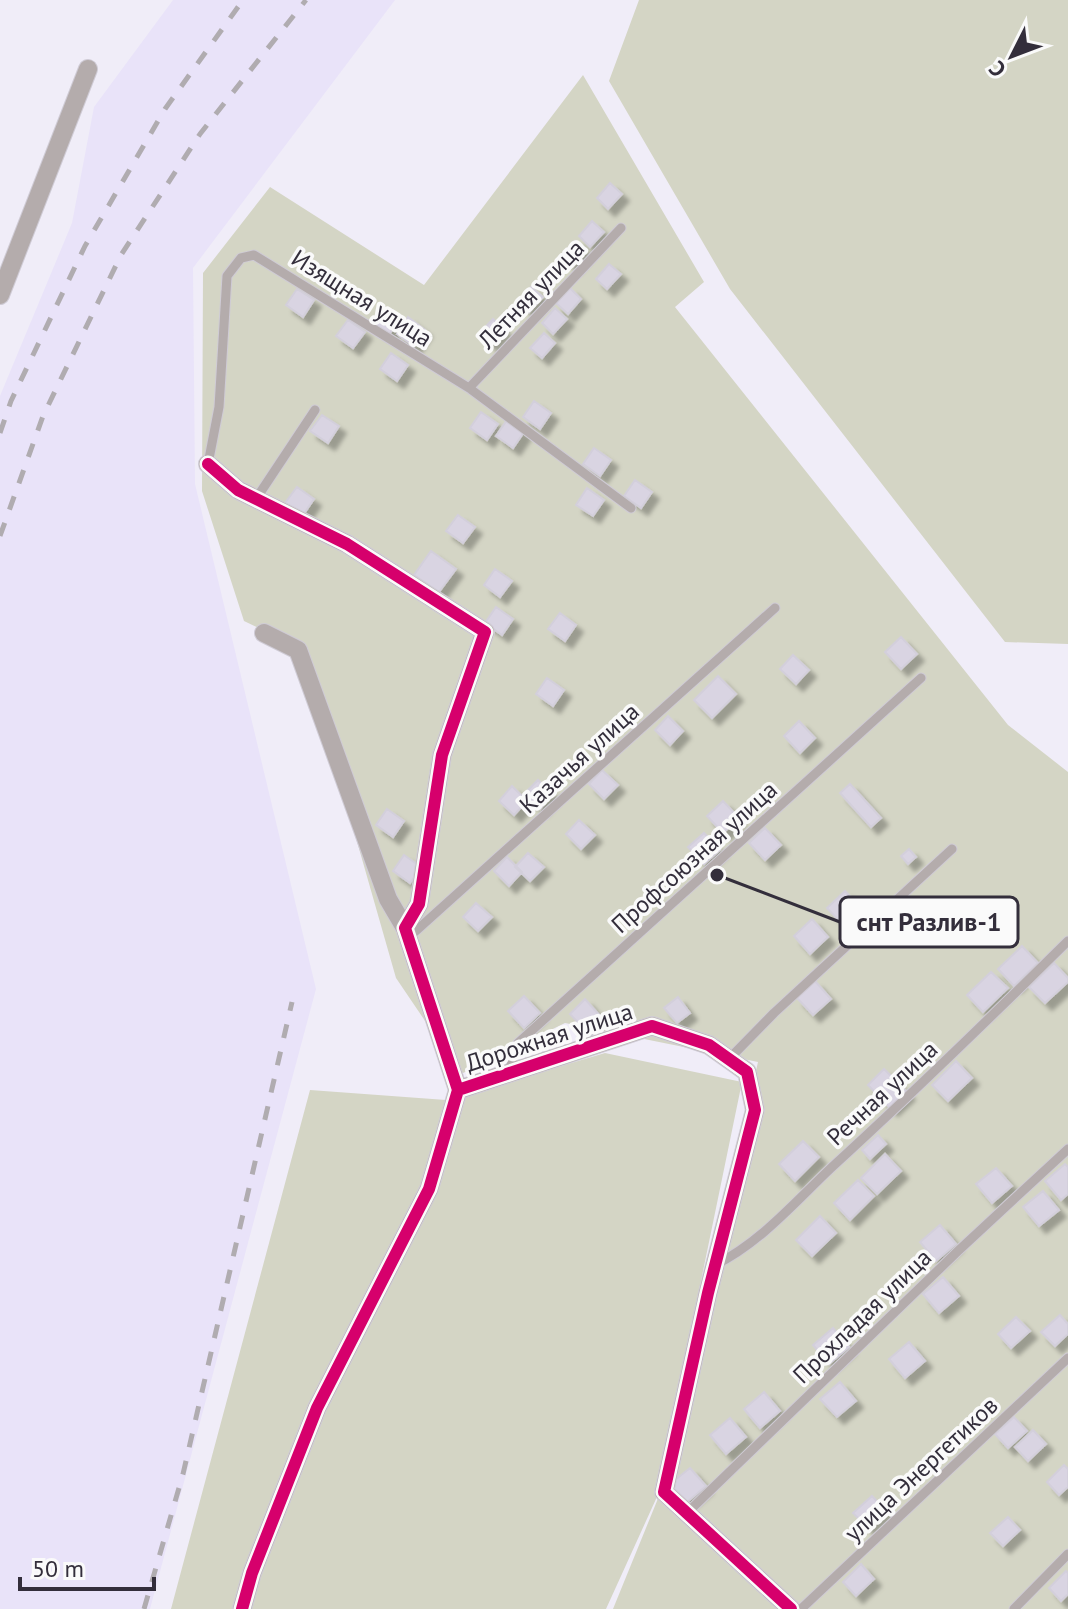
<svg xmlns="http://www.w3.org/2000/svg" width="1068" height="1609" font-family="'PT Sans',sans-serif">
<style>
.built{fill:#e9e3f9}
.green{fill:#d4d5c5}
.building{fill:#d9d4e2;stroke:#d3cfdb;stroke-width:2;filter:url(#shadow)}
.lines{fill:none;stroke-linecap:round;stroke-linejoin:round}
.service-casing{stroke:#cfcbd5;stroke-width:11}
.minor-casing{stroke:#cfcbd5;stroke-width:20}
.service{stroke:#b4acac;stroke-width:9}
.minor{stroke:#b4acac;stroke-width:18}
.rail{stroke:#b0acb0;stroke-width:5;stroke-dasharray:14 14;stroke-linecap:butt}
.cycleway-casing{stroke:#fafafa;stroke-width:17}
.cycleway{stroke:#d6006c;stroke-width:12}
.labels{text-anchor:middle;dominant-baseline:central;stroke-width:7;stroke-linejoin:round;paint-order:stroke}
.street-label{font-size:24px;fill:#332e3b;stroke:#fafafa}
.leader{fill:none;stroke:#332e3b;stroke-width:3}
.callout-dot{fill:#332e3b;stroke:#fafafa;stroke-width:3}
.callout{fill:#fafafa;stroke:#332e3b;stroke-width:3}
.callout-label{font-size:26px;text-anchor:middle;font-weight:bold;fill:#332e3b}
</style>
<defs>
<filter id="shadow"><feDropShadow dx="7" dy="7" stdDeviation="2" flood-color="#0004"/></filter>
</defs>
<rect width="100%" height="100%" fill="#f0edf8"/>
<path class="built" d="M173 0H395L193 268 195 484 316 989 150 1609H0V396L72 223 94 107Z"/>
<path class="green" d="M639 0H1068V644L1005 642 730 289 609 81Z
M583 75 704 282 675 307 1008 725 1068 772V1609H613L659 1496 758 1062 565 1023 461 1074 396 978 302 649 244 621 202 491 203 273 270 187 424 285Z
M605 1053 742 1082 656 1499 606 1609H171L310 1090 446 1100Z"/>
<path class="building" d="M610 183 622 194 608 209 597 198Z
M592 221 604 232 590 247 579 236Z
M575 241 586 251 573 266 561 256Z
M609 264 621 274 607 289 596 279Z
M531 287 543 297 529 312 518 302Z
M570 288 581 299 568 314 556 303Z
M297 289 314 300 303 317 286 305Z
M383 308 399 320 388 336 371 324Z
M555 308 567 319 553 334 542 323Z
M408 317 425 330 414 346 397 334Z
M493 319 504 329 491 344 479 334Z
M348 320 365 332 353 348 336 336Z
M544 333 555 343 542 358 530 348Z
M391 353 408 365 397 381 380 369Z
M534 401 551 413 540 429 523 417Z
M481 412 498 424 487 440 470 428Z
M322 415 339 426 328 443 310 431Z
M507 420 524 432 513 448 496 436Z
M594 448 611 460 600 476 583 464Z
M635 480 652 492 641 508 624 496Z
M297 487 314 499 303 515 285 503Z
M587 488 604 500 593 516 576 505Z
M458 515 475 527 463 543 446 531Z
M431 551 456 569 439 592 414 575Z
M495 569 512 581 500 597 484 585Z
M496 607 513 619 502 635 485 623Z
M560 613 576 625 565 641 548 629Z
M901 637 917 654 901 669 885 652Z
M793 655 809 670 796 684 780 669Z
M718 676 736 694 712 718 694 700Z
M547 678 564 690 553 706 536 694Z
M668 716 683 731 670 745 655 730Z
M799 721 815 738 800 753 784 736Z
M602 770 618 785 604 799 589 784Z
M538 780 553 794 540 809 524 794Z
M850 784 881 818 871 827 840 793Z
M512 786 527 801 514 815 499 801Z
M723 801 739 818 723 833 707 816Z
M387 809 404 821 393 837 376 825Z
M579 820 595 835 581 849 566 834Z
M765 828 781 845 765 860 749 843Z
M704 833 720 850 704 864 688 847Z
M909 849 916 857 908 864 901 856Z
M528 853 544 867 530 881 515 867Z
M404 855 421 867 410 883 393 871Z
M507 857 522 872 509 886 494 871Z
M845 891 862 909 844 926 827 908Z
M476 903 492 917 478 931 463 917Z
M812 919 828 937 810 954 794 936Z
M1022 946 1038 963 1014 986 998 969Z
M1054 963 1068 978V982L1045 1003 1029 987Z
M991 972 1008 988 983 1012 967 995Z
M815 981 831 999 813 1015 797 998Z
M524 996 540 1013 524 1028 508 1011Z
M678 997 690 1013 677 1023 664 1008Z
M585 999 601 1017 586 1031 570 1014Z
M956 1061 972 1078 948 1101 932 1085Z
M884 1069 908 1093 891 1109 868 1085Z
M878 1135 886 1144 870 1159 862 1150Z
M803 1141 819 1157 795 1181 779 1164Z
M885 1154 901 1171 877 1194 861 1178Z
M1065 1164 1068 1167V1194L1061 1200 1045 1181Z
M996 1168 1012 1186 992 1203 976 1184Z
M858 1180 874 1196 850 1220 834 1203Z
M1043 1191 1059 1210 1039 1226 1023 1207Z
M820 1216 836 1233 812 1256 796 1240Z
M940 1225 956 1244 936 1261 920 1242Z
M943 1277 959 1296 939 1313 923 1294Z
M1060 1315 1068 1324V1334L1055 1346 1041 1332Z
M1016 1317 1030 1331 1011 1348 998 1334Z
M833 1328 849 1347 829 1364 813 1345Z
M909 1342 925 1361 905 1378 889 1359Z
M840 1382 856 1401 837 1417 820 1399Z
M764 1392 780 1411 760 1428 744 1409Z
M1014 1417 1027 1431 1008 1448 995 1434Z
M730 1418 746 1437 726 1454 710 1435Z
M1033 1430 1046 1444 1028 1461 1015 1447Z
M1064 1465 1068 1469V1487L1059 1495 1047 1482Z
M690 1468 706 1486 686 1503 670 1484Z
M872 1496 885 1510 867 1527 853 1513Z
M1008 1517 1020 1530 1003 1546 990 1533Z
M861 1564 874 1579 856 1596 843 1582Z
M1066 1571 1068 1573V1594L1061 1601 1049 1588Z"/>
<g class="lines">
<g class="service-casing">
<path id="service" d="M469 388 621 228
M208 464 219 407 227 276 241 258 254 255 469 388 631 508
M256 499 315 410
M408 938 775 608
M729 1059 774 1013 952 849
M509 1072 518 1043 921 678
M715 1265C760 1243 795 1202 831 1168 912 1094 990 1018 1068 941
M687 1513 958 1251 1068 1149
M801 1609 1068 1358
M1014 1609 1068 1554"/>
</g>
<g class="minor-casing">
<path id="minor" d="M0 295 88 69
M208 464 238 490 347 544 485 632 442 755 419 904 405 928 458 1090 652 1026 709 1045 747 1072 755 1110 708 1293 664 1492 791 1609
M264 633 298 650 388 899 405 928
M242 1609 252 1573 317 1408 429 1189 458 1090"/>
</g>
<use href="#service" class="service"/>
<use href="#minor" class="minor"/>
<path class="rail" d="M0 433 11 401 85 246 165 109 243 0
M0 536 43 416 121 255 200 134 306 0
M144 1609 183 1474 292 1002"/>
<g class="cycleway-casing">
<path id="cycleway" d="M208 464 238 490 347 544 485 632 442 755 419 904 405 928 458 1090 652 1026 709 1045 747 1072 755 1110 708 1293 664 1492 791 1609
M242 1609 252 1573 317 1408 429 1189 458 1090"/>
</g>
<use href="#cycleway" class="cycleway"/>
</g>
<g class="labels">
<g class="street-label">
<text transform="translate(531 294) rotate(-46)">Летняя улица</text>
<text transform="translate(362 298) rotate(32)">Изящная улица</text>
<text transform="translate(579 758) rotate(-42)">Казачья улица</text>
<text transform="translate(694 857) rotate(-42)">Профсоюзная улица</text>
<text transform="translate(549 1037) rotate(-18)">Дорожная улица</text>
<text transform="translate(882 1093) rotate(-43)">Речная улица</text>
<text transform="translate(862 1316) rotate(-44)">Прохладая улица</text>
<text transform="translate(921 1469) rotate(-43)">улица Энергетиков</text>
</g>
</g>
<path class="leader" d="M717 875L840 922"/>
<circle class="callout-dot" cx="717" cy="875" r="8"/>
<rect class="callout" x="840" y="897" width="178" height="50" rx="8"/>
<g class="callout-label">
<text x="929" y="931">снт Разлив-1</text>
</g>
<g transform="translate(1012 56) rotate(228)" stroke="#fafafa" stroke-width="6" paint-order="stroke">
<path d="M0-6L14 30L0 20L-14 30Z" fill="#332e3b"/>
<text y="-12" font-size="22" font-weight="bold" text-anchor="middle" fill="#332e3b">С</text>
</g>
<path d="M20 1577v12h134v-12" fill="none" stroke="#332e3b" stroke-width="4"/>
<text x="32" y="1577" font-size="24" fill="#332e3b" stroke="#fafafa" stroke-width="6" paint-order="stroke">50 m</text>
</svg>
